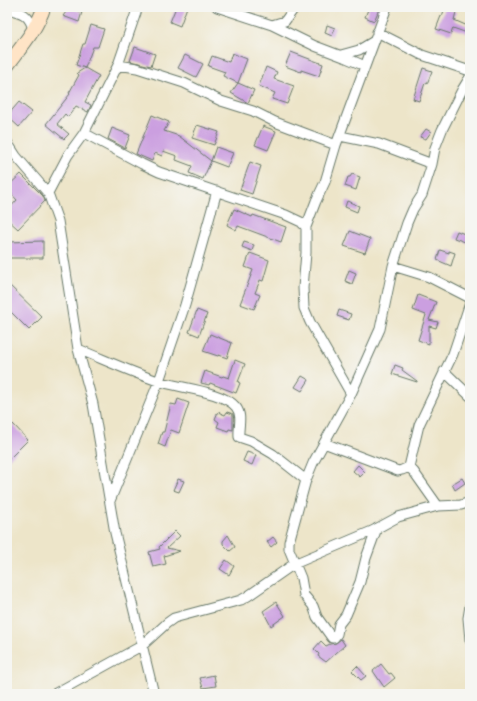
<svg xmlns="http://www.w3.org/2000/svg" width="477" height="701" font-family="Vollkorn,serif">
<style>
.building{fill:#cb9fe0}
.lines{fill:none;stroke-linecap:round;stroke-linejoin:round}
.street-casing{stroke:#677868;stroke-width:11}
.secondary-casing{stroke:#677868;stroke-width:15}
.street{stroke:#fff;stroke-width:9}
.secondary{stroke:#ffe4c6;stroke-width:13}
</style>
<rect width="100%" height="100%" fill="#f6f6f2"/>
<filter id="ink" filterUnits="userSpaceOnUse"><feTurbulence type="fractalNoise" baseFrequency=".025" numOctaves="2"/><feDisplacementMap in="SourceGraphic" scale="8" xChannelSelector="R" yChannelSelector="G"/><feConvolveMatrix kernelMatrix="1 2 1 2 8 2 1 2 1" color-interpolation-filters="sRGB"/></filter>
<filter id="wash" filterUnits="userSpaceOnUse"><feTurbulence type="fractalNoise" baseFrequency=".012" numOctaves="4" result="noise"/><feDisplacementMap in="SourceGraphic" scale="16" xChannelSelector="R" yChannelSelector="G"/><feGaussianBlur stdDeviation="0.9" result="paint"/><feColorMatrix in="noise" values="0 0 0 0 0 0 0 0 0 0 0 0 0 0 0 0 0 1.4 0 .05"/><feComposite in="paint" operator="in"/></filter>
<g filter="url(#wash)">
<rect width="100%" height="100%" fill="#ede5c9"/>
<g id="blocks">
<path class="building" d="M176 7H187L180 26 170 22Z
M369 7H380L374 21 365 17Z
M69 8 82 12 79 22 63 16Z
M445 8 456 12 454 20 470 27V34L453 28 451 34 436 29 441 16H442Z
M91 25 104 29 98 47H93L85 68 76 65 83 44H85Z
M327 25 335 28 332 36 325 33Z
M135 47 155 54 151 66 130 61Z
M291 52 323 64 319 76 301 70V72L285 66Z
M232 53 247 59 238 83 223 76 225 72 208 66 212 56 229 62Z
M185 55 203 64 196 77 178 68Z
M266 67 277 72 274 79 294 86 287 104 272 99 275 93 259 86Z
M85 68 99 76 85 102 91 105 88 112 76 106 68 117 65 114 57 124 69 134 64 139 46 124 70 94 69 93 79 75 77 73Z
M423 68 432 71 427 84 425 83 419 101 413 99Z
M238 83 254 90 248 103 231 93Z
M19 102 32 112 19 127 7 116Z
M152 115 169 122 164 131 179 136 211 161 203 179 189 173 192 166 176 160 177 156 163 151 162 156 155 153 152 161 136 154Z
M197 125 219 132 214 145 192 138Z
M263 126 276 131 268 150 255 145Z
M112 128 130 135 125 148 108 139Z
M426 129 431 132 426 139 420 137Z
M216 147 233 153 227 167 211 161Z
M250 162 261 166 252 194 240 190Z
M21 174 43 196 45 201 18 229 7 219V211L17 200 7 189V187Z
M352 174 360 177 356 190 345 186 348 177H350Z
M347 201 359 206 357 212 345 207Z
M234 209 252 217 253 215 286 227 281 242 238 226 236 230 227 225Z
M350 231 370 239 365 253 344 246Z
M457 231 470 236 468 243 454 238Z
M43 241V258H8V242Z
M244 242 254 245 252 251 242 247Z
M440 250 449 253V251L455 253 451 266 437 260Z
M250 253 269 260 263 281 260 280 255 293 260 295 254 309 240 304 253 270 245 267Z
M349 270 356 273 352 284 345 281Z
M7 283 42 317 29 330 7 308Z
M418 295 436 302 429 320 438 322 436 328 429 326V344L418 340 426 315 413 310Z
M197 310 207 314 199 336 189 332Z
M339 310 351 314 349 320 337 316Z
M210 334 232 343 227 358 219 355 218 356 203 351Z
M235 360 245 364 238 382 240 383 236 393 210 383 209 385 201 383 205 371 222 377 223 376 229 378Z
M395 365 403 368 402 370 417 381V382L392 374Z
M302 376 309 380 302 391 295 387Z
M178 399 189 403 179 433 171 430 165 447 158 444 162 432H164L171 404 176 405Z
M218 412 225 415 227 412 233 414V430L229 429 228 431 217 427 219 422 215 419Z
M13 424 28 440 7 461V429Z
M247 452 256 455 252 465 243 461Z
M358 465 365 472 360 477 353 471Z
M462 478 465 483 455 490 452 484Z
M178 479 184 481 179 492 173 490Z
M175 531 180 536 167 548 180 551 164 556 166 564 153 567 149 552 160 549 159 547Z
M228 535 235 547 230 551 223 544V541Z
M273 537 277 542 271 547 267 542Z
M226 560 234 566 229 575 220 569Z
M276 602 285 616 271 626 263 611Z
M341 639 345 645 326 662 318 656 319 654 314 649 321 641 326 646 330 644 336 643Z
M381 664 389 674 391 673 395 678 384 687 373 671Z
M357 666 366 676 361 680 352 671Z
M214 675 216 686 203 688 200 678Z"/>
</g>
</g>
<g filter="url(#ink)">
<use href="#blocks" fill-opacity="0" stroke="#677868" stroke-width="1"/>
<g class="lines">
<g class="street-casing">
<path id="street" d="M217 7 272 25 285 21 295 7
M7 9C22 12 30 15 33 30
M272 25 315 46 344 57 365 66
M377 32 422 55 470 71
M341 55 359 50 374 41
M118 65 137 68 184 83 221 101 253 111 275 122 336 145
M84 133 142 164 159 172 286 215 301 222 306 227
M340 136 379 144 432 164
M7 142 16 156 48 193 58 221 78 349 93 404 115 533 154 694
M48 193 68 155 84 133 118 65 138 7
M393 266 429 277 470 298
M78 349C105 360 131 372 158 381 178 388 223 391 236 407 243 416 238 427 239 437L251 441 273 454 306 480
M444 371 470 396
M351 394 310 322 304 308 303 288 306 253V227L316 201 325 182 336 145 387 7
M324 443 398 471 402 470 409 467 414 472 438 506
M409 467 419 425 453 354 470 303
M110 501 159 381 185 305 217 191
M377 528 366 558 360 582 346 615 339 624 337 634 334 638H332L317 617 313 606 304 595 301 578 289 549V542L306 480 313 463 351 394 380 329 393 266 407 223 413 209 422 195 432 164 435 148 442 130 462 90 470 77
M470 606 468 618 470 640
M54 694 143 645 167 623 174 618 241 600 248 596 294 564 372 531 398 517 438 506 461 505 470 502"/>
</g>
<g class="secondary-casing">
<path id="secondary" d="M7 66C21 47 37 29 44 7"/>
</g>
<use href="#street" class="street"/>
<use href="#secondary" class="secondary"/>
</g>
</g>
<rect width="477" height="701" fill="none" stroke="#f6f6f2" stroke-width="24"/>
</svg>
